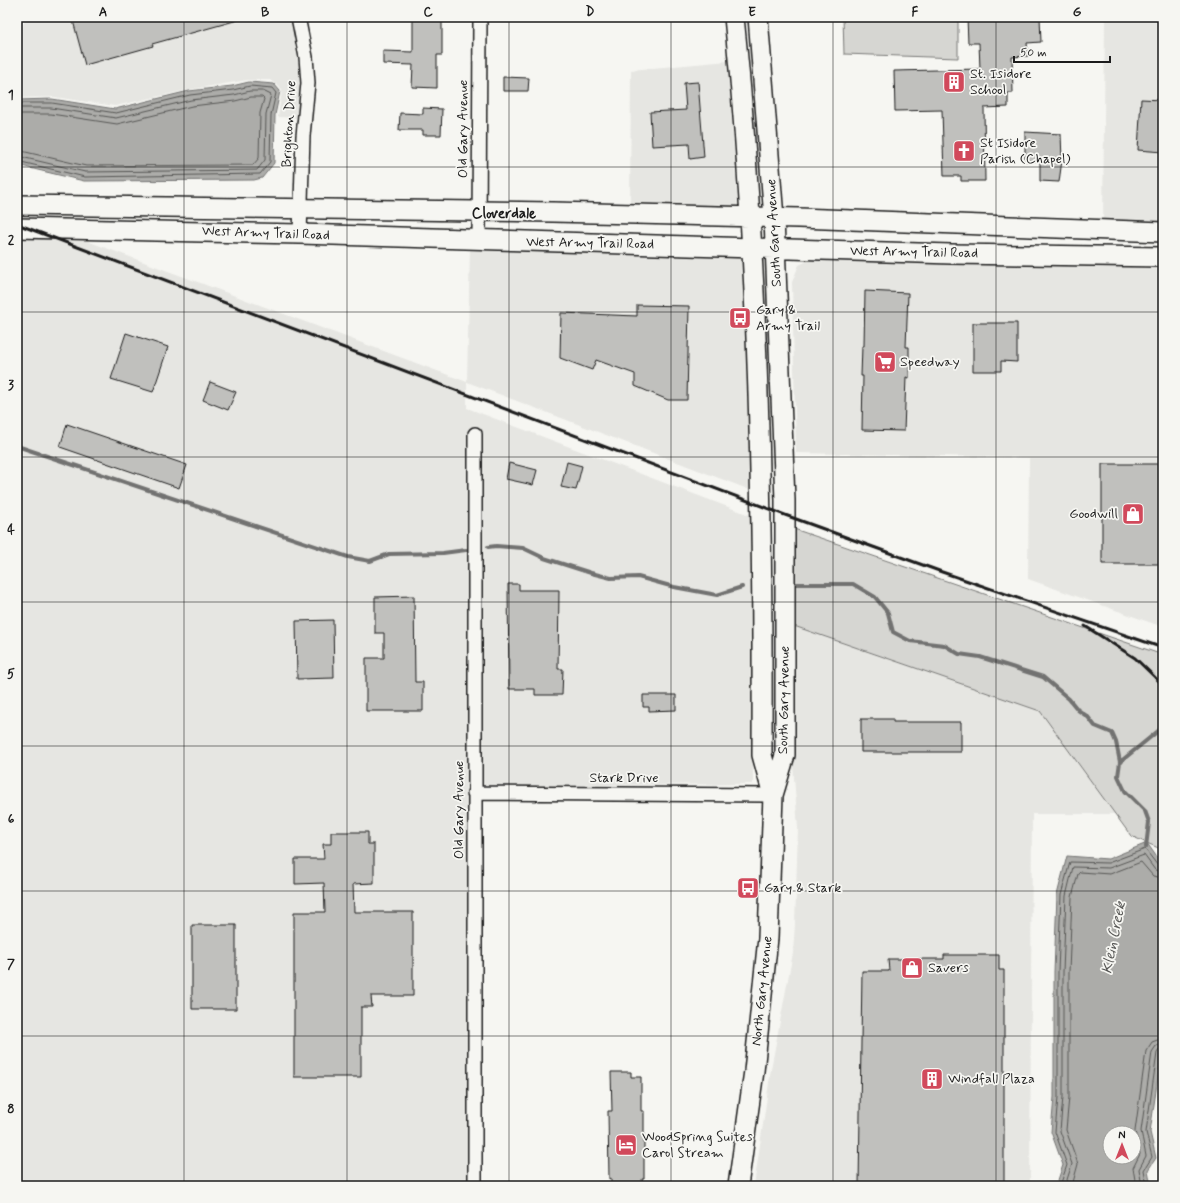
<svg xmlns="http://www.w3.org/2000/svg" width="1180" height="1203" font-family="Mynerve,sans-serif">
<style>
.built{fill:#e6e6e2}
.green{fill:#d6d6d2;stroke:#797977}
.water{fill:#acaca9;stroke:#727271;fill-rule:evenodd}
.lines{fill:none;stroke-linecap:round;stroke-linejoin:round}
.shore{stroke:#565654;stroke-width:1}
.stream{stroke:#727271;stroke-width:4}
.building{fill:#c0c0bd;stroke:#1c1c1c}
.street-casing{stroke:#1c1c1c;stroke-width:16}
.secondary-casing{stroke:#1c1c1c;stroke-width:22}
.street{stroke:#f6f6f2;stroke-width:13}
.secondary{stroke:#f6f6f2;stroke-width:19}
.rail{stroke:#1c1c1c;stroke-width:3}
.grid{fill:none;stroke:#1c1c1c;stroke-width:1;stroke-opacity:0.55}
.labels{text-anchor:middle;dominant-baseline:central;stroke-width:3.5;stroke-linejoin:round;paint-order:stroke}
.poi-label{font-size:14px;fill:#1c1c1c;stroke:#f6f6f2;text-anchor:start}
.street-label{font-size:14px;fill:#1c1c1c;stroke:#f6f6f2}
.neighbourhood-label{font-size:15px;font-weight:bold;fill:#1c1c1c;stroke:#f6f6f2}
.water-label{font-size:15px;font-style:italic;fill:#565654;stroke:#f6f6f2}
.neatline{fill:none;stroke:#1c1c1c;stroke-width:1.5}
.grid-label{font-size:13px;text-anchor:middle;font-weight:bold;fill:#1c1c1c}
</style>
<rect width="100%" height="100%" fill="#f6f6f2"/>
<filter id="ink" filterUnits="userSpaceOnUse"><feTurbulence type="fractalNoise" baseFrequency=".025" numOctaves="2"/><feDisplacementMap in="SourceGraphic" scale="8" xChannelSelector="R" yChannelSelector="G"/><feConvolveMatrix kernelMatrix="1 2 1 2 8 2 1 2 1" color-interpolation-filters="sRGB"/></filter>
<g filter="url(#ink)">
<path class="built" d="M26 17H293L304 84 300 118 278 117 282 89 270 80H248L188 90 115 106 54 97 17 98V41Z
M1105 17H1163V227L1103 225Z
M728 61 738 210H630L631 70Z
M17 232 71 235 467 382 470 248 741 253 753 491 467 382V408L752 516 753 784 467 787 468 1186H17Z
M811 259 1163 264V627L1028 579 1029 458 796 453 792 282 799 265Z
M794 626 1040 711 1115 814H1032L1030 1186H754L771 1069 793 953 795 924 798 828 793 765Z"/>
<path class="green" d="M843 17H958V58L844 54Z
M794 529 1163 655V850L1131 836 1040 711 794 626Z"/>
<path class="water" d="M249 82 274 84 280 91 275 115 274 163 262 178 254 180 84 181 17 165V100L52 99 115 109 189 91 232 86Z
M1147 843 1163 866V1043L1150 1132 1156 1158 1148 1170 1151 1186H1056L1063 1165 1051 1132 1054 1097V972L1057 895 1067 856 1108 859ZM1110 1133H1134V1157H1110Z"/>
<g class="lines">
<path class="shore" d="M17 103H52L116 113 190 95 233 90 250 86 272 88 276 93 271 115 270 162 260 174 85 177 17 161
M17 108H51L116 118 191 100 234 95 250 91H263L271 95 266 114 265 160 257 170 85 172 17 156
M17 114H51L117 124 192 106 235 101 251 97H262L264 99 260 113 259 158 253 165 86 166 17 150
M1060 1186 1067 1165 1055 1132 1058 1097V972L1061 895 1070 862 1108 863 1145 849 1158 866 1163 867
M1065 1186 1072 1164 1060 1131 1063 1097V972L1066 896 1073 867 1109 868 1144 855 1155 870 1163 872
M1072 1186 1078 1164 1066 1130 1069 1097V972L1072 897 1078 874 1080 872 1110 874 1141 862 1153 876 1163 878
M1136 1186 1133 1168 1140 1154 1135 1131 1146 1051 1152 1042 1163 1038
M1142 1186 1139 1169 1146 1156 1141 1131 1152 1052 1156 1046 1163 1044
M1147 1186 1144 1170 1152 1157 1146 1132 1157 1053 1159 1050 1163 1049"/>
<path class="stream" d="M17 446 348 557 370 561 389 554 443 553 466 550
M488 547 496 546 523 548 544 558 591 573 611 578 638 577 674 587 717 595 742 587
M790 584H853L875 597 888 613 893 632 910 641 944 645 959 654 980 657 1043 677 1069 699 1078 710 1088 717 1095 726 1112 733 1116 742 1120 762
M1146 847 1149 822 1145 811 1125 791 1118 776 1120 762 1163 727"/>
</g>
<path class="building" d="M72 17H238V20L152 44 153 46 85 65Z
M413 17H442V55H437V88L412 87 413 65 383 64V51L413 52Z
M967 17H1040L1041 42 1027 43 1028 56 1012 57 1013 93H1008V107L984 108 985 181H961V176H944L942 110 895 111 894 71 980 69 979 43H968Z
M503 77 529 78 528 91H503Z
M698 82 704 157 690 159 689 144 652 146 650 112 686 110 684 83Z
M1141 99 1163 100V152L1138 150Z
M423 108 442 109 441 135H423V130H399L400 113 423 114Z
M1025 132 1061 134 1062 160 1059 182 1040 181V161H1025Z
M865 291 908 293 906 347H909V378L906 377 904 431 862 430 863 376H861L862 346H864Z
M637 305 689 306 687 400H668L635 386V374L596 360 592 370 560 358 561 313 637 316Z
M973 323H1017V362L1001 361V371H973Z
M126 333 168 347 153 392 111 379Z
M210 382 236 392 228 410 203 400Z
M67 424 187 465 179 488 60 447Z
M567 462 582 466 576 490 561 487Z
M509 463 537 470 533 485 506 479Z
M1102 464H1163V564H1102Z
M508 584H519V590H559L558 669H563L562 695H535V689H509Z
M414 596 415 682H423V711H366V658H384V633H375V597Z
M333 620 334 678 297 679 296 621Z
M643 695H676V710L649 711V707H643Z
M861 719H893V722H961V752H861Z
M331 832H368V844H374V883L353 884 354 912H413V996H371L372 1007H361V1077H294V912H325L324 883 295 884V859H324L323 844H331Z
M192 925H236V1009H192Z
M944 955H999V970H1004V1186H859L862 971H889L888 959H944Z
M611 1072H631V1077H641V1111H644V1179H642L643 1186H611V1178L609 1179 608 1111H612Z"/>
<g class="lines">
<g class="street-casing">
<path id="street" d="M298 17 306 57 308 83 303 136 300 234
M479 240 480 17
M475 434V1186
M474 793 773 795"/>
</g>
<g class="secondary-casing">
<path id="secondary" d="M734 17C759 262 763 509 762 755L773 795
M17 205 553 212 799 218 1163 232
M17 228 300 234 951 254 1163 257
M738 1186 754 1071 768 938 773 795 785 755V500L774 218 758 17"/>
</g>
<use href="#street" class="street"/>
<use href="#secondary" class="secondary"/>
<path class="rail" d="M17 224 785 515 942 572 1163 648
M1085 626 1135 658 1163 685"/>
</g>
</g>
<path class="grid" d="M184 17V1186M347 17V1186M509 17V1186M671 17V1186M833 17V1186M996 17V1186M17 167H1163M17 312H1163M17 457H1163M17 602H1163M17 746H1163M17 891H1163M17 1036H1163"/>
<defs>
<g id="building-square" transform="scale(1.15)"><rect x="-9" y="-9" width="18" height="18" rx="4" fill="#d1495b" stroke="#f6f6f2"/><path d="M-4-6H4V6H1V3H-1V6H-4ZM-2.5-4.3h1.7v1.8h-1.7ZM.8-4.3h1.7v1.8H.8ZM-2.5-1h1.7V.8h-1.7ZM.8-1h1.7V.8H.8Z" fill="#fff"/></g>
<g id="church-square" transform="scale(1.15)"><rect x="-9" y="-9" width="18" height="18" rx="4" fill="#d1495b" stroke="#f6f6f2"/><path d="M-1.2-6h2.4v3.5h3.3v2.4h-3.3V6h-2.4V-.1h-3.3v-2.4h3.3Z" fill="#fff"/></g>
<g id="bus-square" transform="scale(1.15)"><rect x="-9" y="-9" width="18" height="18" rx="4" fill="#d1495b" stroke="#f6f6f2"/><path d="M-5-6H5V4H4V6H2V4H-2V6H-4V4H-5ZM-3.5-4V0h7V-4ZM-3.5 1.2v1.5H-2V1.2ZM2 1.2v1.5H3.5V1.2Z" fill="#fff"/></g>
<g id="supermarket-square" transform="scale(1.15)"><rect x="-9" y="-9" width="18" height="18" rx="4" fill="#d1495b" stroke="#f6f6f2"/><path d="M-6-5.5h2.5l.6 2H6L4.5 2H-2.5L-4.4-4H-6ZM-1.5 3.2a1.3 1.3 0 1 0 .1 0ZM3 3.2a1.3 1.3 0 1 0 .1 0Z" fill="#fff"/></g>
<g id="shop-square" transform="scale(1.15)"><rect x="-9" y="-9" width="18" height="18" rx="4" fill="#d1495b" stroke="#f6f6f2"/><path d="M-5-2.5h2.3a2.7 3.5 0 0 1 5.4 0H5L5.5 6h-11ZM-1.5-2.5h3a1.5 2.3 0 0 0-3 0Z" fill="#fff"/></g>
<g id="hotel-square" transform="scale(1.15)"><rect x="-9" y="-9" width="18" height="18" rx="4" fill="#d1495b" stroke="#f6f6f2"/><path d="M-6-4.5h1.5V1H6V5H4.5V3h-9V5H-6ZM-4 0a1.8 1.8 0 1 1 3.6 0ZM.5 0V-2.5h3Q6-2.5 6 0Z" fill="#fff"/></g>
</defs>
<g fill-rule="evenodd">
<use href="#building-square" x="954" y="82"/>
<use href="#church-square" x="964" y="151"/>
<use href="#bus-square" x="740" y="318"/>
<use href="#supermarket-square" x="885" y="362"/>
<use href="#shop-square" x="1133" y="514"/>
<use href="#bus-square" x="748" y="888"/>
<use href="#shop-square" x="912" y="968"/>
<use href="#building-square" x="932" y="1079"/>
<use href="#hotel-square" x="626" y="1145"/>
</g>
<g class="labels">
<g class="poi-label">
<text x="970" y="74">St. Isidore<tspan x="970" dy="16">School</tspan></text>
<text x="980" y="143">St Isidore<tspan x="980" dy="16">Parish (Chapel)</tspan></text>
<text x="756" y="310">Gary &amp;<tspan x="756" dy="16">Army Trail</tspan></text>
<text x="900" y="362">Speedway</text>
<text x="1118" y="514" text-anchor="end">Goodwill</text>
<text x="764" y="888">Gary &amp; Stark</text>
<text x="928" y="968">Savers</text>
<text x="948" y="1079">Windfall Plaza</text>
<text x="642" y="1137">WoodSpring Suites<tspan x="642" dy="16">Carol Stream</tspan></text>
</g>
<g class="street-label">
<text transform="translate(289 124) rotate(-87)">Brighton Drive</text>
<text transform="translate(463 129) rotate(-90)">Old Gary Avenue</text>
<text transform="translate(266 233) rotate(2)">West Army Trail Road</text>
<text transform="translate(774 233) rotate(-93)">South Gary Avenue</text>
<text transform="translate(590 243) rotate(1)">West Army Trail Road</text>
<text transform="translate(914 252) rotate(1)">West Army Trail Road</text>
<text transform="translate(784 700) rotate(-89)">South Gary Avenue</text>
<text x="624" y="778">Stark Drive</text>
<text transform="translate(459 810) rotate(-90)">Old Gary Avenue</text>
<text transform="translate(762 991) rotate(-84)">North Gary Avenue</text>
</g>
<g class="neighbourhood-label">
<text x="504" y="214">Cloverdale</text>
</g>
<g class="water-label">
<text transform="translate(1114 938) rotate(-79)">Klein Creek</text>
</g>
</g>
<rect width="1180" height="1203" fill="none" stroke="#f6f6f2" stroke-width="44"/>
<g transform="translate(1122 1145)"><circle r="19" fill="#f6f6f2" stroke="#9f9f9c"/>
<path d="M0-3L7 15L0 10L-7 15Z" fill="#d1495b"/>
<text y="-6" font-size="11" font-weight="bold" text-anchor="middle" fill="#1c1c1c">N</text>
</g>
<path d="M1014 56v6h96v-6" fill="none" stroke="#1c1c1c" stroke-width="2"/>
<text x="1020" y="56" font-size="12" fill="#1c1c1c" stroke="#f6f6f2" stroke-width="3" paint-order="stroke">50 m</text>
<rect x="22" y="22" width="1136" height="1159" class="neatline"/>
<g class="grid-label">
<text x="103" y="16">A</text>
<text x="265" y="16">B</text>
<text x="428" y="16">C</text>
<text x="590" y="16">D</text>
<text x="752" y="16">E</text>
<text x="915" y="16">F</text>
<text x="1077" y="16">G</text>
<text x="11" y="99">1</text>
<text x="11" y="244">2</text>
<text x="11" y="389">3</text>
<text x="11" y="534">4</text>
<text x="11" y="678">5</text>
<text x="11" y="823">6</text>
<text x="11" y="968">7</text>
<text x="11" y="1113">8</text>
</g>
</svg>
